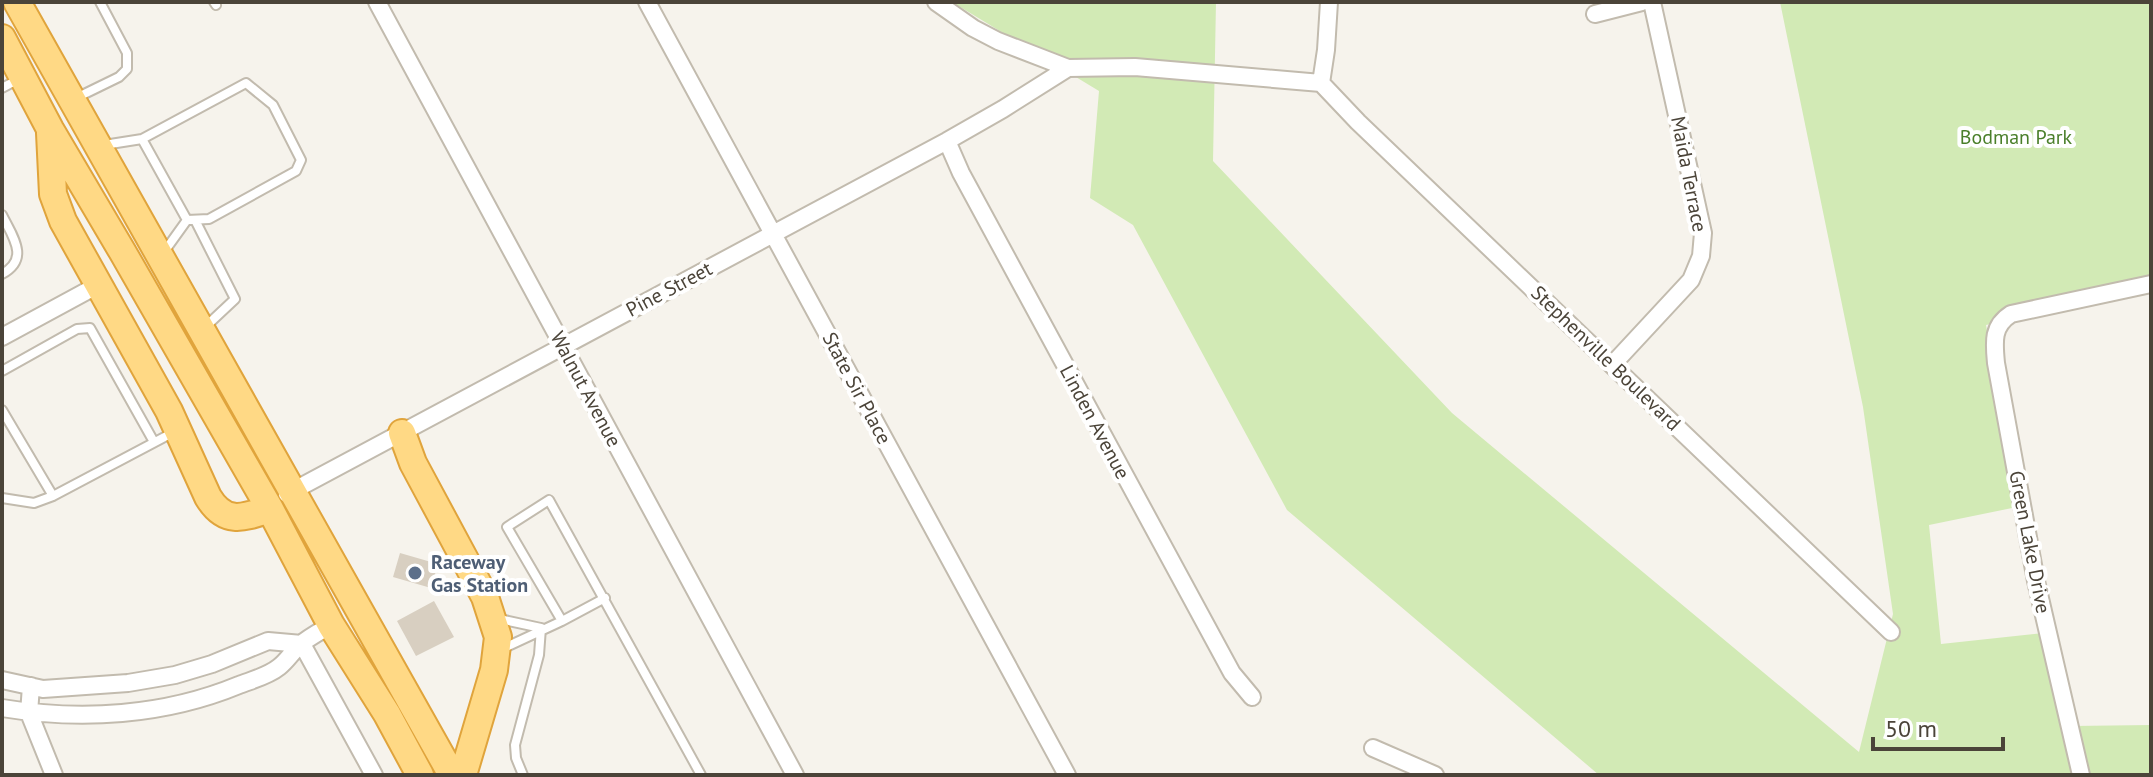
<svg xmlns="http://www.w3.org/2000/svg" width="2153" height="777" font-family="'PT Sans',sans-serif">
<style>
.green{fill:#d2eab5}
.building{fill:#d8cfc1}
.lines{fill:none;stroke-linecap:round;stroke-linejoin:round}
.service-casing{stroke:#c2bbae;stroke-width:12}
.minor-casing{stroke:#c2bbae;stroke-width:20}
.trunk-casing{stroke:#e0a43c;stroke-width:30}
.service{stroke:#fff;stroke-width:8}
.minor{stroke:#fff;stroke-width:16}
.trunk{stroke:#ffd985;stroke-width:26}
.service-dot{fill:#5c6f8a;stroke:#fff;stroke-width:3}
.labels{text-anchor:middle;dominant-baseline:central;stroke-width:8;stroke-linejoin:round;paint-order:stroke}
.park-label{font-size:20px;fill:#4a7f2a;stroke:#fff}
.street-label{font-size:20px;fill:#4b4439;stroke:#fff}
.service-label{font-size:20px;font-weight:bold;fill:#4e5e75;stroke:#fff;text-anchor:start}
</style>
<rect width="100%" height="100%" fill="#f6f3ec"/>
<path class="green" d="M952 2H1216L1213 161 1452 413 1859 752 1893 614 1863 407 1780 2H2151V288L1986 325 2017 507 1929 525 1941 644 2052 632 2072 726 2151 725V775H1599L1287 510 1133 225 1090 198 1099 91Z"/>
<path class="building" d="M400 553 438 564 431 588 393 577Z
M434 601 454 637 416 656 397 621Z"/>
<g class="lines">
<g class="service-casing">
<path id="service" d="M214 2 216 5
M2 88 19 79
M76 98 119 77 127 69V53L100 2
M142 139 187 220
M104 145 142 139 246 83 273 105 301 160 296 171 209 219 187 220
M2 215C13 237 30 259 2 274
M195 220 235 299 203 329
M164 252 187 220
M2 371 77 329 90 328 154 442
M2 410 53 496
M2 498 34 503 53 496 174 432
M495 618 541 628
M562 621 605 598
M502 649 562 621 507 527 549 500 701 775
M523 775 516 758 515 745 539 655 541 628"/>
</g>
<g class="minor-casing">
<path id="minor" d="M377 2 795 775
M647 2 1067 775
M936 2 973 28 998 41 1068 68 1135 67 1321 83 1358 122 1891 632
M1595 14 1642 2
M1321 83 1326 50 1329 2
M947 141 961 173 1232 673 1252 697
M2 337 98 285
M1613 364 1691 280 1701 256 1703 233 1652 2
M287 494 947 141 1003 109 1068 68
M302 644 374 775
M2 680 43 689 128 683 175 675 212 664 268 641 302 644
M31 686 29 713 54 775
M2 708C81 721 164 716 239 685 252 680 268 676 279 667 287 661 292 652 300 645 309 637 321 631 331 625
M1373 748 1435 775
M2081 775 2036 581 1996 363C1994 342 1992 326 2011 314L2151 284"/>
</g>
<g class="trunk-casing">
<path id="trunk" d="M17 2 452 775
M2 38 50 129 122 251 270 509 331 625 387 714 420 775
M50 133 53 194 63 221 169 411 208 497C225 525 243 518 270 509
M402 433 413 463 485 597 498 637 494 670 463 775"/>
</g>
<use href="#service" class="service"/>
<use href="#minor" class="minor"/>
<use href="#trunk" class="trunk"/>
</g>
<circle class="service-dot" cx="415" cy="573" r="8"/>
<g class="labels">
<g class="park-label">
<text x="2016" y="137">Bodman Park</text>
</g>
<g class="street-label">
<text transform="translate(1689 174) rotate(79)">Maida Terrace</text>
<text transform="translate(669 289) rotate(-28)">Pine Street</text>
<text transform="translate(1606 358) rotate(44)">Stephenville Boulevard</text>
<text transform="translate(857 388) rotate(62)">State Sir Place</text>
<text transform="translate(586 389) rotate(62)">Walnut Avenue</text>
<text transform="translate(1095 422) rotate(62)">Linden Avenue</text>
<text transform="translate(2030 542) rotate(79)">Green Lake Drive</text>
</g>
<g class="service-label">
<text x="431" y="562">Raceway<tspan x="431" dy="23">Gas Station</tspan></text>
</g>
</g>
<rect width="2153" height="777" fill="none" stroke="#4b4439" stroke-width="8"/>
<path d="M1873 737v12h130v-12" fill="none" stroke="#4b4439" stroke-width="4"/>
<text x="1885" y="737" font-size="24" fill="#4b4439" stroke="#ffffff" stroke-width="6" paint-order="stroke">50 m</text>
</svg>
